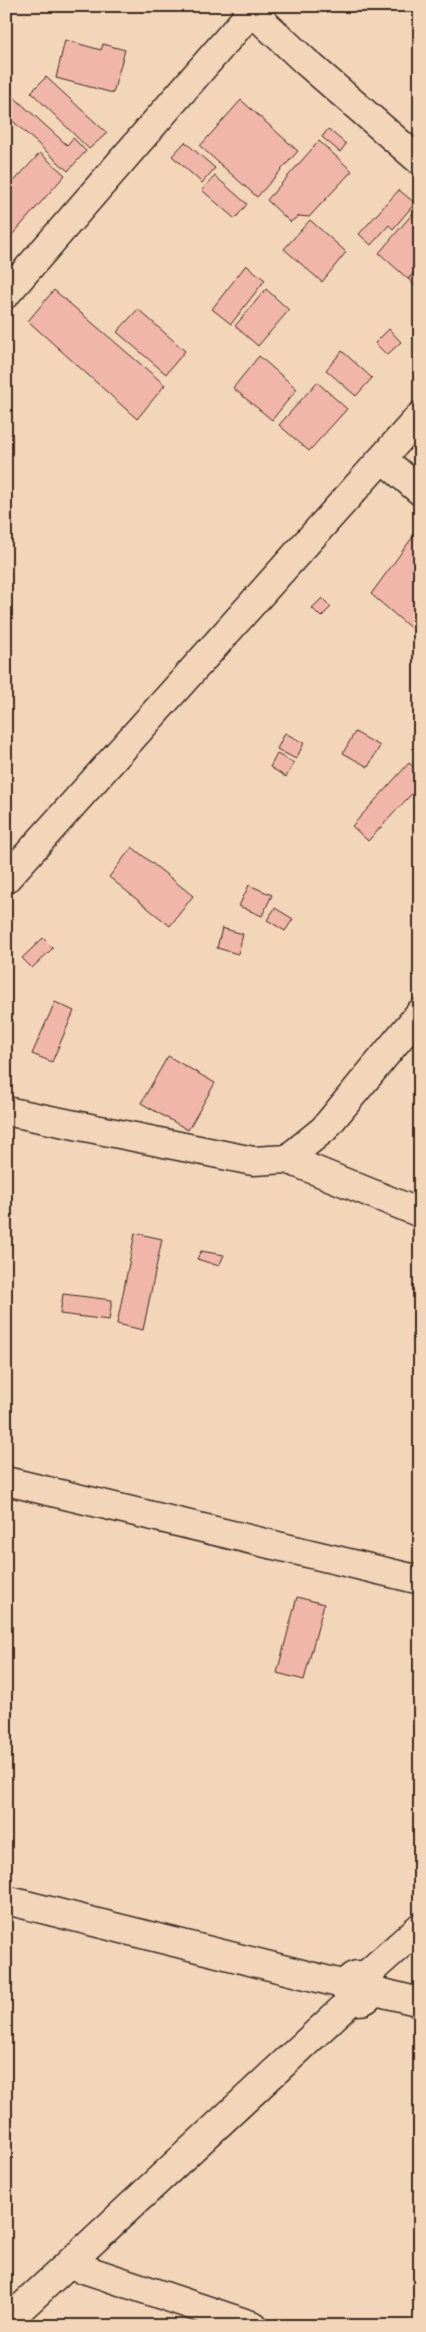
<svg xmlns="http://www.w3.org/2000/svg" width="426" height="2332" font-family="'Architects Daughter',sans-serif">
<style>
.building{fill:#f0b6a9;stroke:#3b2a1e}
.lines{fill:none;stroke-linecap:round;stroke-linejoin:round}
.street-casing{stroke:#3b2a1e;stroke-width:31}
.secondary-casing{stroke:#3b2a1e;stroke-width:31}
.street{stroke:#f3d5ba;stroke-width:28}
.secondary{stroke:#f3d5ba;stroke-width:28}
</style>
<rect width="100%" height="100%" fill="#f3d5ba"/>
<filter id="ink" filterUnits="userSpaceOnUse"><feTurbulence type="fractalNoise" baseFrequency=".02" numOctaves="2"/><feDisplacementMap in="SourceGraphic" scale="10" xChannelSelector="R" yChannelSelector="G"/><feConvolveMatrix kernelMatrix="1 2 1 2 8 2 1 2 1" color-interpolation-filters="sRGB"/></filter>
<g filter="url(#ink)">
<path class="building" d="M65 40 101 50 103 44 125 50 113 93 56 78Z
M46 77 107 133 89 149 31 92Z
M6 90 67 145 73 138 86 151 68 171 6 115Z
M241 100 298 151 257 197 200 146Z
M328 129 346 144 340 152 322 137Z
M319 141 352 171 309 217 299 216 290 222 267 200Z
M185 142 215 168 202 183 172 156Z
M40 153 65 175 6 242V190Z
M215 176 247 204 235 219 202 190Z
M399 190 415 203 393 229 389 225 371 245 359 234Z
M420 205V266L408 279 379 253Z
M310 220 346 252 322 282 284 249Z
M246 265 265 280 231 324 212 309Z
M420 268V290L408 279Z
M266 289 289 310 258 346 235 326Z
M54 290 165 385 137 419 28 321Z
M138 309 185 351 166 374 117 332Z
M389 329 401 342 387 355 375 343Z
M342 351 372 378 356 396 326 370Z
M259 356 297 389 272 420 233 388Z
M317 382 347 409 309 451 279 425Z
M420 527V636L371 594Z
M322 598 331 607 321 617 312 608Z
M355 732 380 746 368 767 343 753Z
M285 733 304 743 296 759 277 749Z
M277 754 294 763 286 777 270 767Z
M409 763 420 772V785L368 841 352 826Z
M132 847 193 896 170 926 109 877Z
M249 885 272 895 262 916 239 906Z
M275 908 293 919 285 931 267 920Z
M222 928 243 934 238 954 217 948Z
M43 938 53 948 32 968 22 958Z
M55 1002 74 1011 52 1062 32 1054Z
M168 1056 215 1083 188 1130 141 1103Z
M135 1233 162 1239 143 1330 117 1324Z
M201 1251 224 1255 219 1266 197 1259Z
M63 1294 112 1300 109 1320 60 1314Z
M297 1597 324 1604 304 1680 277 1673Z"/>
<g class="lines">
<g class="street-casing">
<path id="street" d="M246 6 305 61 420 161
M6 294 252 11
M383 459 420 491
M6 879 420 416
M6 1111 253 1161 287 1159 420 1213
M287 1159 324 1129 420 1013
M6 1481 420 1580
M365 1976 420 1927
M69 2264 254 2326
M6 2322 353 1999"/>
</g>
<g class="secondary-casing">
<path id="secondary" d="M6 1900 346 1985
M346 1988a13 13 0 1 1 26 0a13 13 0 1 1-26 0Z
M371 1990 420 2002"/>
</g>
<use href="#street" class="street"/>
<use href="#secondary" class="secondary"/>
</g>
</g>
<rect width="426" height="2332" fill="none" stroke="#f3d5ba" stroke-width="25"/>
<rect x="12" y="12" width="401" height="2307" fill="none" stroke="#3b2a1e" stroke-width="2" filter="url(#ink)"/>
</svg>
